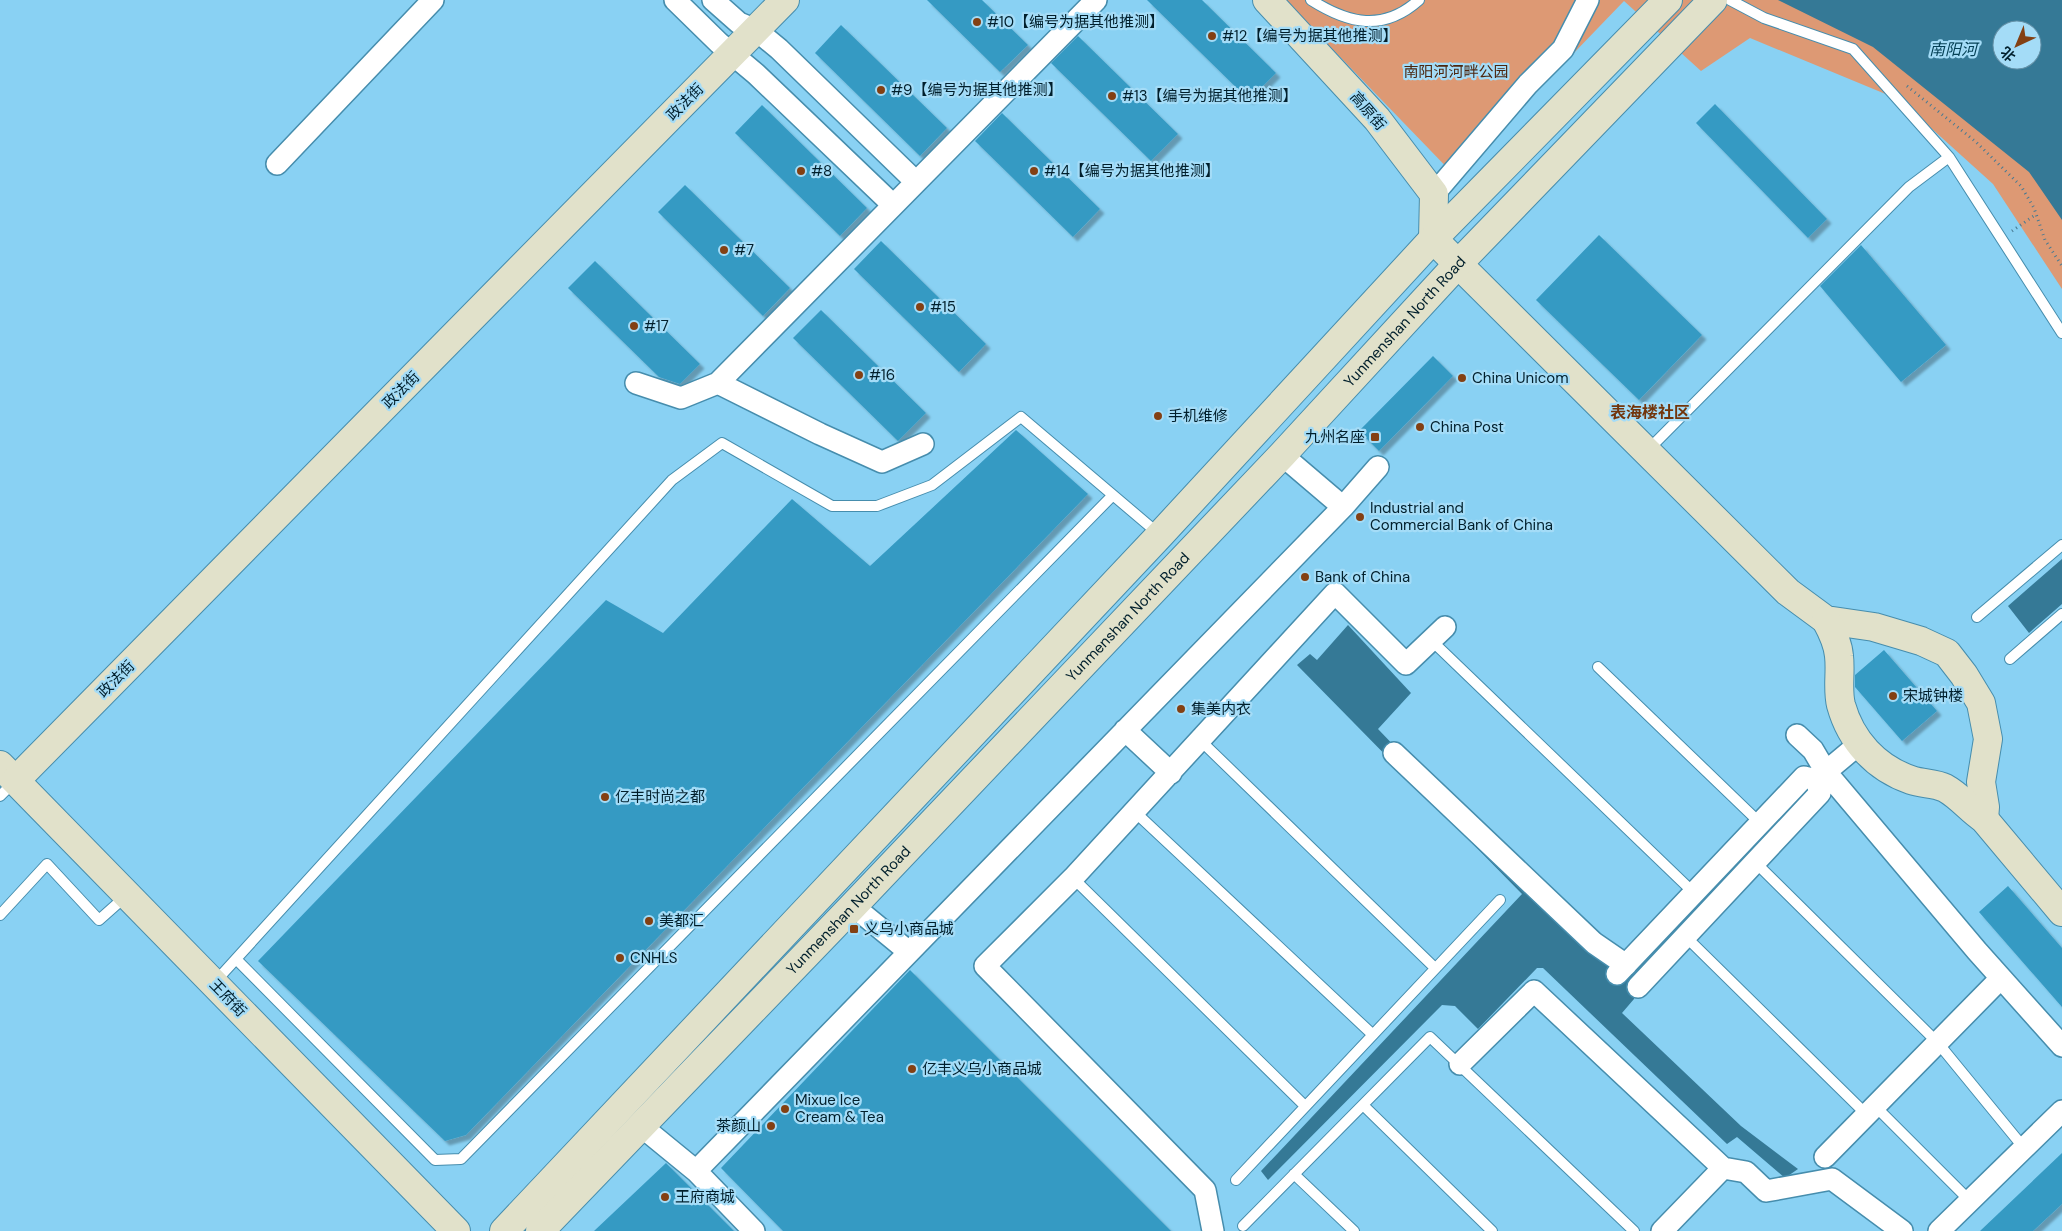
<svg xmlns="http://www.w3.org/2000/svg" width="2062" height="1231" font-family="'DM Sans','Noto Sans SC',sans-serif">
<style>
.green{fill:#dd9974;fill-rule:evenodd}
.water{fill:#357996;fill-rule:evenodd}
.building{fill:#369ac3;filter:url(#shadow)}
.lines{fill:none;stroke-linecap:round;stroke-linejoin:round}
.lane-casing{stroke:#468dad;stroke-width:12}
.street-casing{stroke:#468dad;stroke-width:24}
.secondary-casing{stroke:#468dad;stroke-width:30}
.path{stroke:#477a92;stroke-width:3;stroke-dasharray:1 4;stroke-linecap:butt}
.lane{stroke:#fff;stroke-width:10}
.street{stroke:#fff;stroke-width:21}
.secondary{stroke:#e1e1ca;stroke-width:28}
.poi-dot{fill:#834013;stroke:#a4dcf7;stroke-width:2}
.labels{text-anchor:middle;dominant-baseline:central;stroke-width:4.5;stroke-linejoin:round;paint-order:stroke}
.poi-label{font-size:15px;fill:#011f2c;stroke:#a4dcf7;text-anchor:start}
.park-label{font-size:15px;fill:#4c260f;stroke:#a4dcf7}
.street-label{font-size:15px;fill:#011f2c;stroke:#a4dcf7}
.water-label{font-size:16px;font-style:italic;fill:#044055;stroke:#a4dcf7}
.neighbourhood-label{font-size:16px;font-weight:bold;fill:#72350b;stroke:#a4dcf7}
</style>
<defs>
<filter id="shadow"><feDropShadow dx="4.5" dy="4.5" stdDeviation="1" flood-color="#0004"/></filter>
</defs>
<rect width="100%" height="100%" fill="#89d1f3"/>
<path class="green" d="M1285 0H2062V289L1993 184 1900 100 1750 38 1701 71 1624 1 1468 163 1459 180ZM2002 30H2032V60H2002Z"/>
<path class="water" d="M1778 0H2062V220L2029 172 1873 47ZM2002 30H2032V60H2002Z
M2062 559V604L2029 633 2008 606Z
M1348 625 1411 693 1378 729 1595 955 1627 974 1806 786 1813 789 1636 975 1634 999 1622 1013 1741 1126 1798 1169 1785 1178 1737 1137 1727 1144 1543 968H1537L1478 1029 1455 1006 1442 1005 1268 1180 1261 1171 1522 894 1297 665 1310 654 1317 660Z"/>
<path class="building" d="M927 0H982L1028 45 1000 72Z
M1147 0H1202L1276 73 1249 100Z
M841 25 947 128 920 156 815 53Z
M1078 36 1178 134 1151 161 1051 63Z
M1715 104 1827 219 1808 238 1696 123Z
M762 105 867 208 840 236 735 133Z
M1002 113 1100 209 1073 237 975 141Z
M685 185 790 288 763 316 658 212Z
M1599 235 1702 335 1639 400 1536 300Z
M881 241 986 344 959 372 854 269Z
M1861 245 1946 345 1901 382 1820 286Z
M595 261 700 364 680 384 659 377 568 288Z
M821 310 926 413 898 441 793 338Z
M1433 356 1453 376 1379 451 1359 431Z
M1016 430 1088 494 466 1135 445 1141 258 961 606 600 663 633 792 499 870 566Z
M1884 650 1937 711 1902 741 1855 687V675Z
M2008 886 2062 948V1007L1979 912Z
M910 970 1171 1231H783L721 1168Z
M2062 1153V1204L2033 1231H1980Z
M666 1163 734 1231H594Z"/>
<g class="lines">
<g class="lane-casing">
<path id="lane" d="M1311 0C1349 24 1383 32 1419 0
M1730 0 1764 18 1853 49 1949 157 2062 333
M1647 451 1909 187 1949 157
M1977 617 2062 545
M1431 640 1694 893
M2010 659 2062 614
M1598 667 1760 823
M1201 741 1435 968
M0 796 15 781
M1135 812 1372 1034
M1755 862 1938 1043 2024 1148
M1073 878 1305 1106
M0 915 47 864 99 920 126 896
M1685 936 1867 1115
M236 959 435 1160 461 1159 1113 495
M215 982 672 480 722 443 832 506H877L932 485 1021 417 1160 535
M1363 1105 1492 1231
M1875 1106 1970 1201
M1294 1174 1354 1231
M1236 1180 1500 900
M1243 1226 1430 1037 1634 1231"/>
</g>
<g class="street-casing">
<path id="street" d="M675 0 719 43 756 74 892 204
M713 0 739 23 756 30 779 49 915 181
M277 164 433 0
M1434 194 1528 84 1563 49 1588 0
M636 383 681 398 718 383 820 434 882 462 923 444
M718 383 1096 0
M1282 455 1343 507
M1125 730 1171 773
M1797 735 1813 750 1826 772 1977 951 2062 1046
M1394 753 1594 943 1626 965
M1816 780 1859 744
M853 906 909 952
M1617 974 1804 777 1816 780 1820 793 1638 987
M1460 1064 1534 991 1723 1168 1746 1172 1766 1191 1832 1179 1902 1231
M641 1126 696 1171 754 1231
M1825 1157 2001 978
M696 1171 1343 507 1378 467
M1213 1231 1205 1190 985 966 1073 878 1335 593 1406 664 1445 627
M1662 1231 1723 1168
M1939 1231 2062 1111"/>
</g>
<g class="secondary-casing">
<g id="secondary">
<path d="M1267 0 1377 119 1434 194 1433 239 1788 592 1826 620 1874 627 1921 641 1947 653 1964 675 1981 703 1988 739 1981 782 1985 807 1984 819"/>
<path d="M1826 620C1832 631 1838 643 1839 656 1841 672 1837 689 1841 705 1851 741 1876 768 1911 780 1922 784 1935 783 1945 788 1960 796 1970 810 1984 819L2062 912"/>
<path d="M0 765 456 1231"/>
<path d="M16 780 785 0"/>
<path d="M504 1231 1160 535 1433 239 1668 0"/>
<path id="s1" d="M540 1231 853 906 1282 455 1457 265 1713 0"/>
</g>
</g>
<path class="path" d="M1907 86 1976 142 2021 186 2034 208 2045 240 2062 266
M2012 231 2035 215"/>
<use href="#lane" class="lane"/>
<use href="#street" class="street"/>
<use href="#secondary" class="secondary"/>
</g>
<g class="poi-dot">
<circle cx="977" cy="22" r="5"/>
<circle cx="1212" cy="36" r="5"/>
<circle cx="881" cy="90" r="5"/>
<circle cx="1112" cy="96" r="5"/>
<circle cx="801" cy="171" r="5"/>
<circle cx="1034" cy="171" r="5"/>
<circle cx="724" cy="250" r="5"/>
<circle cx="920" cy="307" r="5"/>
<circle cx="634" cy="326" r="5"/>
<circle cx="859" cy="375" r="5"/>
<circle cx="1462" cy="378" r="5"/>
<circle cx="1158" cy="416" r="5"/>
<circle cx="1420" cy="427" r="5"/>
<rect x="1370" y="432" width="10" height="10" rx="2.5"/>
<circle cx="1360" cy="517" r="5"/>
<circle cx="1305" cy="577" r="5"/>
<circle cx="1893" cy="696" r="5"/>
<circle cx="1181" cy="709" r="5"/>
<circle cx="605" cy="797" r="5"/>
<circle cx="649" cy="921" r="5"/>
<rect x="849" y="924" width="10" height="10" rx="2.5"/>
<circle cx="620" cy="958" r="5"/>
<circle cx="912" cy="1069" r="5"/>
<circle cx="785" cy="1109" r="5"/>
<circle cx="771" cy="1126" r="5"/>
<circle cx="665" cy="1197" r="5"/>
</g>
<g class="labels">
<g class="poi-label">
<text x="987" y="22">#10【编号为据其他推测】</text>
<text x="1222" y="36">#12【编号为据其他推测】</text>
<text x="891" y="90">#9【编号为据其他推测】</text>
<text x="1122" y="96">#13【编号为据其他推测】</text>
<text x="811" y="171">#8</text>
<text x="1044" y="171">#14【编号为据其他推测】</text>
<text x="734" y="250">#7</text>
<text x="930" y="307">#15</text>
<text x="644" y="326">#17</text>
<text x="869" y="375">#16</text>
<text x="1472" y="378">China Unicom</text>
<text x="1168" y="416">手机维修</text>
<text x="1430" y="427">China Post</text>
<text x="1365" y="437" text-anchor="end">九州名座</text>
<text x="1370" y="508">Industrial and<tspan x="1370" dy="17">Commercial Bank of China</tspan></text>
<text x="1315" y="577">Bank of China</text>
<text x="1903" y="696">宋城钟楼</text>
<text x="1191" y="709">集美内衣</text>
<text x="615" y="797">亿丰时尚之都</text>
<text x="659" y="921">美都汇</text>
<text x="864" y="929">义乌小商品城</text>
<text x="630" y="958">CNHLS</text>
<text x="922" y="1069">亿丰义乌小商品城</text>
<text x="795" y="1100">Mixue Ice<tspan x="795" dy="17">Cream &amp; Tea</tspan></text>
<text x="761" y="1126" text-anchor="end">茶颜山</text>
<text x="675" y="1197">王府商城</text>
</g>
<g class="park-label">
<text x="1456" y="72">南阳河河畔公园</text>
</g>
<g class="street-label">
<text transform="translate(685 102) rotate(-45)">政法街</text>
<text transform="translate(1368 111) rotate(49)">高原街</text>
<text stroke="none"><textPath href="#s1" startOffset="1255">Yunmenshan North Road</textPath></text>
<text transform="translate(401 390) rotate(-45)">政法街</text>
<text stroke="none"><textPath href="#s1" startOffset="850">Yunmenshan North Road</textPath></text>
<text transform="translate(116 679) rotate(-45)">政法街</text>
<text stroke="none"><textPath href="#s1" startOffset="445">Yunmenshan North Road</textPath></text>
<text transform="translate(228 998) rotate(46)">王府街</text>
</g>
<g class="water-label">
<text x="1953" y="49">南阳河</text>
</g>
<g class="neighbourhood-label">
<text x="1650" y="412">表海楼社区</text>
</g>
</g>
<g transform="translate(2017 45) rotate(224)"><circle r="24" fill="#a4dcf7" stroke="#6390a6"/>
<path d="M0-4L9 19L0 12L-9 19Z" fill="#834013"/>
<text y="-8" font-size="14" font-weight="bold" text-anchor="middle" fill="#011f2c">北</text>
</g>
</svg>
